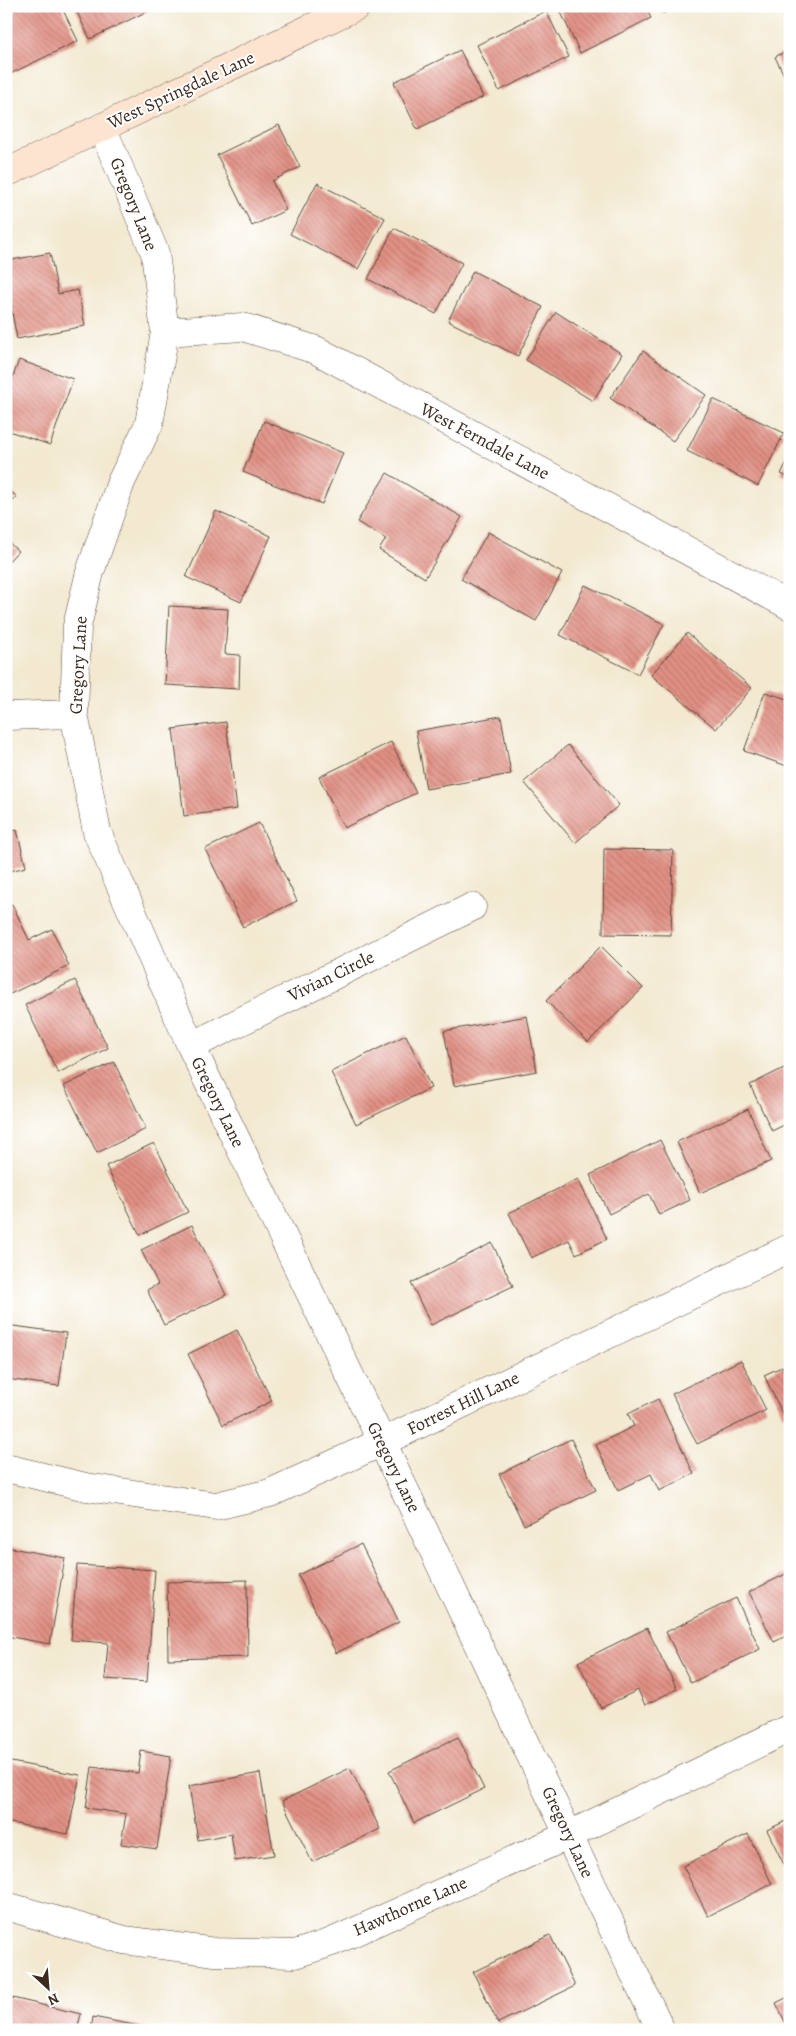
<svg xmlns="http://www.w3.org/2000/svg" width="796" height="2036" font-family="Alegreya,serif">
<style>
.building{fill:url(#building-back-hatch)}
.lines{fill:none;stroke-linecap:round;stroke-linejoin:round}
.street-casing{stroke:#574739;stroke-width:29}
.secondary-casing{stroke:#574739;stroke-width:29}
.street{stroke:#fff;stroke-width:28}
.secondary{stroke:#fde4d0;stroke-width:28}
.labels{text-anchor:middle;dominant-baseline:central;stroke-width:4;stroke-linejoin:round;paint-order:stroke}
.street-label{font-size:18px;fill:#3b2a1e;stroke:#fff}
</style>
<defs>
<pattern id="building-back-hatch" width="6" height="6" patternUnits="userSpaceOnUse" patternTransform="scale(1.25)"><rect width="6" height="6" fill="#e29185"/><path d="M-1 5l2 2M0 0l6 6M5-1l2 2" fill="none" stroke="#b8776c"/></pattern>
</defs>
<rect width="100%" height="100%" fill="#fff"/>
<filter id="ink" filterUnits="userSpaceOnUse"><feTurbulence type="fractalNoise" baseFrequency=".02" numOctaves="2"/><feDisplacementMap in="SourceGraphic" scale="10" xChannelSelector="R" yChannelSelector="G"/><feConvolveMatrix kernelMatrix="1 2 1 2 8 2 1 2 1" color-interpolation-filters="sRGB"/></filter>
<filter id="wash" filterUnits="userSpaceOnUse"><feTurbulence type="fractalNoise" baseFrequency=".0096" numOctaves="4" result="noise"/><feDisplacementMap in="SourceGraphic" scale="20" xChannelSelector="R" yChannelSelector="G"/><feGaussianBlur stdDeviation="1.12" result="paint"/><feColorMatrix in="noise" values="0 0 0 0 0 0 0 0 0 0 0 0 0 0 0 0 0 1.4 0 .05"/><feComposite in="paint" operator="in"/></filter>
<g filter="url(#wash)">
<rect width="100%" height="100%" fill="#f3e9d1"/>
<g id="blocks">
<path class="building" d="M61 6 78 41 10 74 6 66V7Z
M74 6H158L90 39Z
M558 6H645L651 18 580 53Z
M660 6H678L663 13Z
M546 11 569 57 499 91 477 45Z
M790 49V87L775 57Z
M460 50 483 97 417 129 394 82Z
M279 125 300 167 272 181 286 210 252 226 217 155Z
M317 183 385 218 358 269 290 234Z
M394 228 462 263 436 314 368 279Z
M50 253 58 294 78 290 85 326 17 339 6 280V261Z
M473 271 543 307 518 356 448 321Z
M556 312 622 354 593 401 526 360Z
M643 351 706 395 673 441 610 398Z
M19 360 73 379 50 445 6 430V396Z
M713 399 784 433 758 486 687 451Z
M264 421 343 453 322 504 243 472Z
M790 456V478L781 474Z
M387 473 462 517 425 578 379 550 386 539 357 522Z
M6 488 17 497 6 508Z
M216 511 271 536 241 602 186 577Z
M488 532 562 573 536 621 461 579Z
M6 540 18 551 6 564Z
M585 585 664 624 638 674 560 635Z
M169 606 228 609 225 654 240 655 239 689 165 685Z
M687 633 752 688 716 729 651 675Z
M765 692 790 700V767L744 751Z
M501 716 511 774 426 789 416 731Z
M226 722 237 809 184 816 173 729Z
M391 742 416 793 344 828 319 777Z
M568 745 619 805 575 843 524 782Z
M259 823 297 901 243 927 205 849Z
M17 830 26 867 6 872V833Z
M604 849 673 850 671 935 603 934Z
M12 904 29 940 52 929 69 966 6 996V907Z
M601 946 643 988 588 1042 546 1001Z
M75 980 108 1048 58 1073 25 1005Z
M527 1016 537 1071 454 1086 444 1031Z
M406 1035 431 1088 356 1124 331 1072Z
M114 1062 146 1129 97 1153 64 1086Z
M790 1065V1122L772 1131 750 1085Z
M748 1109 771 1161 700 1193 677 1142Z
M660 1140 690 1200 659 1215 649 1194 609 1214 590 1175Z
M154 1143 188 1212 140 1235 106 1166Z
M578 1179 607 1239 576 1254 569 1240 531 1258 509 1213Z
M192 1225 226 1295 164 1325 147 1290 158 1284 141 1250Z
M492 1243 513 1286 431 1325 411 1283Z
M6 1325 66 1333 59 1386 6 1379Z
M237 1330 272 1401 223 1425 188 1354Z
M741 1360 766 1410 697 1444 672 1394Z
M790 1363V1412L783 1415 764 1375Z
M658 1399 694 1474 659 1491 651 1474 618 1490 596 1445 634 1426 628 1414Z
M571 1439 596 1490 524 1525 499 1474Z
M361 1544 399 1622 336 1653 298 1575Z
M6 1547 65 1558 50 1644 6 1636Z
M77 1565 155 1570 147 1682 105 1679 108 1643 71 1640Z
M790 1572V1634L774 1642 749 1592Z
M247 1580 248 1657 168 1659 167 1582Z
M736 1598 760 1649 691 1683 666 1632Z
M647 1628 677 1689 645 1705 638 1690 601 1708 578 1662Z
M458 1737 484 1789 414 1823 389 1771Z
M141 1751 171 1756 157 1849 121 1844 126 1814 86 1808 92 1767 138 1773Z
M6 1761 80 1775 68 1834 6 1822Z
M350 1768 380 1829 312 1862 282 1801Z
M260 1773 274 1855 235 1861 231 1834 198 1840 189 1786Z
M790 1819V1877L767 1830Z
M748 1834 772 1884 708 1916 683 1866Z
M550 1935 575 1986 498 2023 473 1972Z
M790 1996V2030H789L776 2003Z
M8 1997 81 2014 77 2030H6V2005Z
M93 2017 154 2029V2030H91Z"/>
</g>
</g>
<g filter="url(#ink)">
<use href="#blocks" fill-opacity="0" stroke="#574739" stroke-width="1"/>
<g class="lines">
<g class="street-casing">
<path id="street" d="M102 127 155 253 165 332 149 424 121 482 90 572 77 626 74 714 97 832 191 1046 382 1442 661 2030
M165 332 243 327 316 350 790 606
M6 716 74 714
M191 1046 472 907
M6 1468 86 1487 216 1506 270 1493 382 1442 790 1248
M6 1906 124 1940 215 1952 295 1954 332 1942 569 1835 790 1728"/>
</g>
<g class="secondary-casing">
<path id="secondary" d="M6 173 357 6"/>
</g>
<use href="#street" class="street"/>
<use href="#secondary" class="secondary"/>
</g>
</g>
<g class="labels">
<g class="street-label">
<text transform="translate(181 90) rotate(-25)">West Springdale Lane</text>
<text transform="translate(134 204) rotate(68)">Gregory Lane</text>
<text transform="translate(485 441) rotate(28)">West Ferndale Lane</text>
<text transform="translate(78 665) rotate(-87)">Gregory Lane</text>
<text transform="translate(331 976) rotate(-26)">Vivian Circle</text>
<text transform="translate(218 1102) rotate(64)">Gregory Lane</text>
<text transform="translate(463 1403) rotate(-26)">Forrest Hill Lane</text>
<text transform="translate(394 1467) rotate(64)">Gregory Lane</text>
<text transform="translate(568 1832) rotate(65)">Gregory Lane</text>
<text transform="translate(410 1906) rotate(-24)">Hawthorne Lane</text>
</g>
</g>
<rect width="796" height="2036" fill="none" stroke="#fff" stroke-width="25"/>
<g transform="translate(48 1988) rotate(154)" stroke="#ffffff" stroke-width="4" paint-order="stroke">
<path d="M0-4L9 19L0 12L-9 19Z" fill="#3b2a1e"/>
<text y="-8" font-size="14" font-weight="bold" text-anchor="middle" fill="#3b2a1e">N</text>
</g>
</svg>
